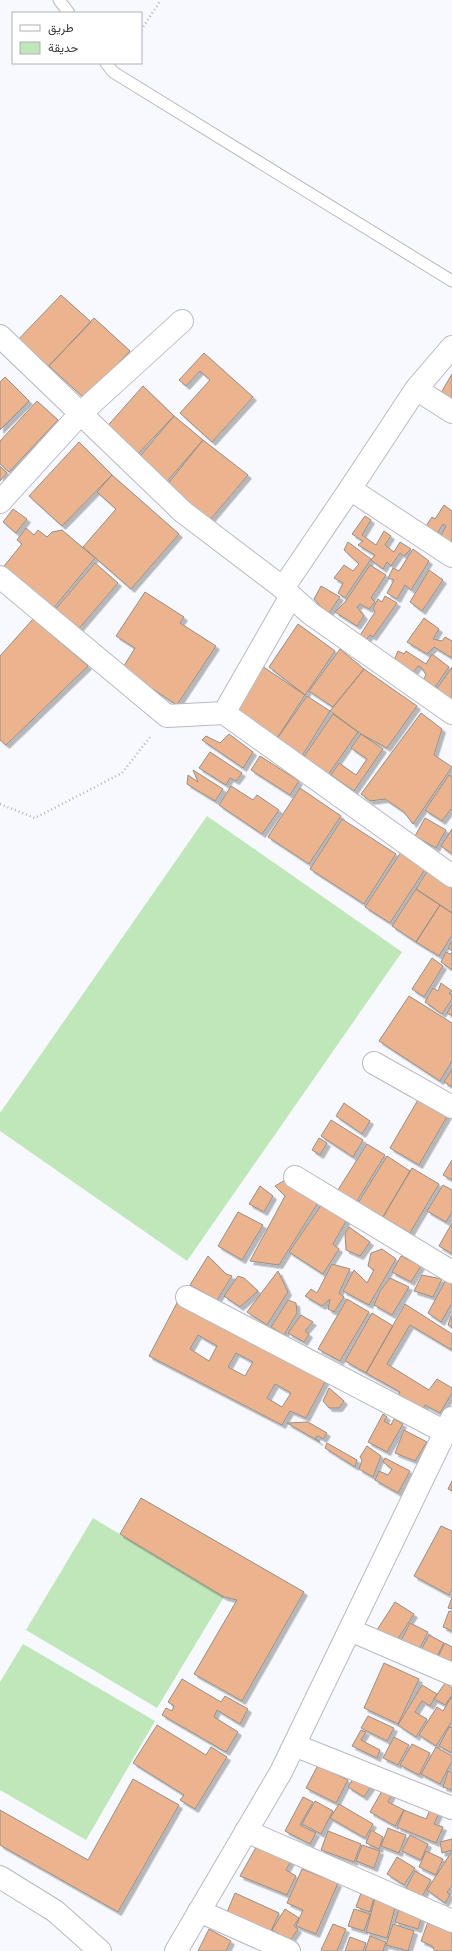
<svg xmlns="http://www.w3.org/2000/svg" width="452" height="1951" font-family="'Alegreya Sans',Vazirmatn,sans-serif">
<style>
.green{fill:#bfe7b9}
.building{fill:#ecb48e;stroke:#968e89;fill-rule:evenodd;filter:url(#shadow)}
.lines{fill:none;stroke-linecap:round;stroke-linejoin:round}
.service-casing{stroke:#b8b9c2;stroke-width:13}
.minor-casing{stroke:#b8b9c2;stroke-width:24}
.path{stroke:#b4b5b9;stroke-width:2.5;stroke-dasharray:1 3;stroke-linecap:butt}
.service{stroke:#fff;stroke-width:11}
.minor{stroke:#fff;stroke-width:22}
</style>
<defs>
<filter id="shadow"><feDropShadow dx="3.5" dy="3.5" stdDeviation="0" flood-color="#0004"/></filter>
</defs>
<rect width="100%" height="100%" fill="#f8f9fe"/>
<path class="green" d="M207 816 402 952 187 1261 0 1131V1113Z
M93 1518 224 1597 157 1708 26 1630Z
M23 1644 155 1721 86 1840 0 1790V1682Z"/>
<path class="building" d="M61 295 91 322 43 372 14 344Z
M94 318 130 351 85 399 49 366Z
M204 353 253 397 212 442 180 413 210 380 200 371 186 386 179 380Z
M452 374V404L439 396Z
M5 377 29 401 0 430V382Z
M143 386 174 416 134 458 103 431Z
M37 401 58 420 9 472 0 464V441Z
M174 416 203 440 164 485 136 461Z
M203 440 248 475 205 526 163 490Z
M79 442 112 475 62 526 29 496Z
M0 466 7 473 0 481Z
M112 475 179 534 131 589 83 547 116 509 97 492Z
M444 505 452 511V548L439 539 446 526 443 524 435 537 424 529 432 517 435 519Z
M13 509 27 519 16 533 3 522Z
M365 516 371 520 362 535 376 545 384 531 391 536 385 545 394 552 400 542 411 549 404 556 400 553 391 566 387 562 383 569 371 560 375 555 358 545 363 541 352 534Z
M26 528 34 535 38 530 47 537 52 532 62 530 95 558 48 615 0 571 22 544 17 540Z
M348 542 371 559 345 598 338 593 343 583 334 578 344 565 353 571 359 564 344 550Z
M413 549 429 561 411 590 405 585 397 599 387 593 394 580 388 578 393 568 399 571Z
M95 563 118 583 76 632 53 612Z
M370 565 386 575 371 598 375 602 369 609 360 604 357 607 364 616 357 626 335 612 345 602Z
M429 570 443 580 422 611 410 602Z
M321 586 340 597 329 613 320 606 314 599Z
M145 592 184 617 180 623 216 646 177 705 122 669 135 648 116 636Z
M385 596 397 603 373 637 370 635 363 644 357 640 375 612 373 608 378 599 382 602Z
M424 618 439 629 433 639 442 641 445 637 452 641V658L434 647 427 654 407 642Z
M33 619 88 666 6 745 0 740V656Z
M298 624 335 651 305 695 269 667Z
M340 649 364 669 333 707 309 691Z
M398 651 404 654 406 651 426 664 432 654 449 667 431 693 419 686 426 675 422 668 418 666 410 677 392 665Z
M262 666 305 695 276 740 233 709Z
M452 667V699L448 704 433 694Z
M364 669 417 706 387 748 361 734 330 711Z
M307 696 330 711 302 756 276 740Z
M421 713 442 729 434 755 452 767 413 824 404 812 385 799 370 801 361 794Z
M333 714 358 732 328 775 303 758Z
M229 734 253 752 243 768 202 740 206 736 220 743Z
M361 734 383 749 354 791 331 775 339 763 356 775 367 759 351 748Z
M210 752 242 773 236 781 230 778 226 785 199 768Z
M260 756 299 781 290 795 251 770Z
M193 770 223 789 215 801 187 784 188 775 198 782Z
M449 775 452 777V810L451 809 442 821 425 810Z
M231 786 253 800 257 795 279 810 262 834 219 805Z
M300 788 341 816 309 864 268 837Z
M425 818 446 830 436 848 415 836Z
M342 819 396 854 364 904 310 869Z
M452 829V854L441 846Z
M401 852 426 868 390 923 365 907Z
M428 870 452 885V913L416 889Z
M416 889 440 905 416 942 392 926Z
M440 905 452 913V935L439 956 416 942Z
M452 941V951L448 948Z
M446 952 450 954 452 952V970L441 962Z
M432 958 443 966 424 997 412 989Z
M441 983 452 991 449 993 452 996V999L442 1014 425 1002 433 988 438 991Z
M409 996 452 1023V1061L440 1081 379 1041Z
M452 1004V1016L447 1013Z
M452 1069V1087L444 1082Z
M419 1098 448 1115 419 1165 390 1148Z
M344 1103 370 1121 362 1134 336 1116Z
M331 1120 363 1140 353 1157 321 1136Z
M319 1138 327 1143 320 1155 312 1150Z
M367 1144 385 1155 355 1204 336 1193Z
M387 1156 410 1171 383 1217 358 1203Z
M452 1160V1180L443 1175Z
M412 1168 439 1184 410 1233 383 1217Z
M287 1179 321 1198 279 1265 250 1261 285 1196 275 1186Z
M443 1185 452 1190V1212L446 1222 427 1211Z
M260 1186 273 1196 264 1212 249 1204Z
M324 1201 348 1218 333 1244 339 1249 323 1274 289 1252Z
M238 1212 263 1225 242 1260 218 1246Z
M452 1223V1254L439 1246Z
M349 1227 370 1242 360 1256 346 1250 345 1233Z
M382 1249 396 1259 369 1305 343 1291 354 1270 367 1283 374 1270 368 1266 371 1253Z
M208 1256 226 1274 232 1276 217 1300 190 1285Z
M401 1256 421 1266 411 1282 392 1272Z
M332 1264 350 1269 339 1293 344 1297 334 1312 328 1309 330 1299 322 1306 305 1296 311 1289 317 1293Z
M278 1271 288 1292 267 1325 247 1312Z
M422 1275 442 1279 433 1297 414 1291Z
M238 1276 244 1278 258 1291 240 1307 224 1296Z
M390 1278 409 1287 392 1315 374 1305 380 1291Z
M447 1278 452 1281V1303L441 1322 428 1313Z
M347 1299 369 1312 340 1361 318 1349Z
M288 1300 296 1303 297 1313 284 1335 271 1327Z
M178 1301 326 1380 306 1418 290 1411 282 1425 149 1356ZM198 1335 217 1346 209 1361 190 1349ZM236 1353 253 1362 245 1376 228 1367ZM275 1384 291 1393 282 1407 267 1398Z
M405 1304 452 1334V1350L410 1325 387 1364 429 1390 437 1379 452 1388V1393L440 1413 425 1405 422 1410 398 1396 400 1392 366 1373Z
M372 1313 393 1326 366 1373 345 1361Z
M301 1315 313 1322 305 1331 309 1334 304 1342 288 1333Z
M451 1316H452V1328L448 1325Z
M329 1388 344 1401 339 1408H329L323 1401Z
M383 1414 387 1417 384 1421 391 1425 394 1419 403 1424 387 1452 368 1442Z
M308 1422 327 1433 323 1439 318 1436 315 1438 320 1442 287 1423Z
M404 1430 427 1442 415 1461 395 1453Z
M327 1443 357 1460 355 1467 325 1448Z
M367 1446 381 1456 373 1477 359 1469 362 1460 360 1457Z
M385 1458 410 1471 398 1493 375 1480 379 1471 388 1475 392 1469 383 1462Z
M452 1481V1491L448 1489Z
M141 1498 304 1592 242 1701 194 1674 237 1600 224 1597 120 1534Z
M441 1526 452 1531V1589L449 1595 414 1576Z
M452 1598V1609L448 1608Z
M395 1602 414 1614 394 1645 375 1633Z
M449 1611 452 1612V1631L443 1627Z
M410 1623 428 1632 417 1654 399 1644Z
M429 1635 444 1643 434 1662 419 1654Z
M445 1643 452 1647V1666L436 1661Z
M384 1663 419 1679 398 1724 364 1708Z
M182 1679 221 1702 225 1696 248 1709 240 1724 217 1710 214 1717 238 1732 226 1752 162 1715 166 1708 172 1711 174 1706 168 1702Z
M445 1683 452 1688V1695L445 1705 434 1699Z
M422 1685 437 1694 430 1706 422 1701 415 1712 427 1719 416 1737 398 1725Z
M452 1696V1721L436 1746 419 1735 437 1707 443 1711Z
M368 1716 394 1728 387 1741 361 1728Z
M157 1725 206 1755 211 1747 227 1757 195 1809 180 1800 184 1795 133 1763Z
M449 1727 452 1728V1753L439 1746Z
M361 1730 366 1732 361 1740 380 1750 377 1758 352 1746Z
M394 1737 409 1745 398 1765 383 1758Z
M412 1744 430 1753 419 1775 400 1765Z
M436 1747 452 1756V1761L440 1784 421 1774Z
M318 1765 348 1780 336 1803 306 1788Z
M448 1771 452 1773V1790L443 1787Z
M356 1774 372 1785 364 1797 348 1787Z
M133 1779 179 1805 118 1912 0 1845V1810L88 1860Z
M383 1789 392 1794 388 1802 404 1810 395 1826 370 1812Z
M303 1797 313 1802 300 1825 316 1833 310 1844 285 1831Z
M315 1801 333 1811 321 1834 302 1824Z
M339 1804 373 1824 365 1838 330 1818Z
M404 1810 426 1819 430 1810 439 1813 434 1824 443 1827 436 1843 397 1827Z
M388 1828 406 1835 399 1853 381 1846Z
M371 1830 383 1837 379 1849 366 1843Z
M328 1831 361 1844 354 1862 321 1850Z
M410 1835 428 1844 421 1860 402 1851Z
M452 1839V1850L442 1853 440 1842Z
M259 1842 291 1861 286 1870 296 1876 287 1895 240 1876Z
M362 1845 380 1851 374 1868 356 1861Z
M426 1851 443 1859 436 1875 419 1867Z
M452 1851V1886L447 1892 450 1895 445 1903 427 1890Z
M397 1857 415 1868 404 1885 387 1874Z
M302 1869 338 1883 316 1934 296 1926 303 1910 287 1903Z
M415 1871 431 1880 422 1897 406 1888Z
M235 1893 279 1913 269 1936 225 1917Z
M361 1893 374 1898 370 1912 356 1907Z
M375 1898 396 1904 387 1938 366 1932Z
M285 1909 299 1918 294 1926 298 1929 290 1941 272 1930Z
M354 1909 370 1914 364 1931 348 1926Z
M399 1909 422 1916 418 1929 395 1922Z
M429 1919 452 1928V1951H435L432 1946 421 1941Z
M333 1924 346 1929 337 1951H323L321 1950Z
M393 1924 414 1931 408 1951 386 1945Z
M209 1929 231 1941 226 1951H198Z
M370 1936 386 1942 383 1951H365Z
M350 1937 366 1943 363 1951H345Z"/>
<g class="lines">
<g class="service-casing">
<path id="service" d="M59 0 69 13
M106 63 113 72 452 281"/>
</g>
<g class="minor-casing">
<path id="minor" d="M0 336 183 512 283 588 291 596
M416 389 452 412
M350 489 452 556
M0 502 81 413 182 321
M0 577 167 716 224 713 452 876
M283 588 350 489 416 389 452 347
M224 713 291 596 311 614 452 713
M374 1063 452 1107
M295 1177 452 1272
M187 1297 445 1432
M350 1630 452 1674
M294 1745 452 1808
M246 1831 452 1921
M0 1877 55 1911 100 1951
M199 1911 289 1951
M176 1951 281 1772 452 1418"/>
</g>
<path class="path" d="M141 30 161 0
M0 804 35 818 122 773 151 736"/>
<use href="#service" class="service"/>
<use href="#minor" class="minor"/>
</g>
<rect x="12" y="12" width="130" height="52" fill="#ffffff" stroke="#b0b1b2"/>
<rect x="20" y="25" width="20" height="6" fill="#ffffff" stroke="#b0b1b2"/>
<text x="48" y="32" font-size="12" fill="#3a3b3e">طريق</text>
<rect x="20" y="42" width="20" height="12" fill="#bfe7b9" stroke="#b0b1b2"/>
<text x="48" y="52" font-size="12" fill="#3a3b3e">حديقة</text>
</svg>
